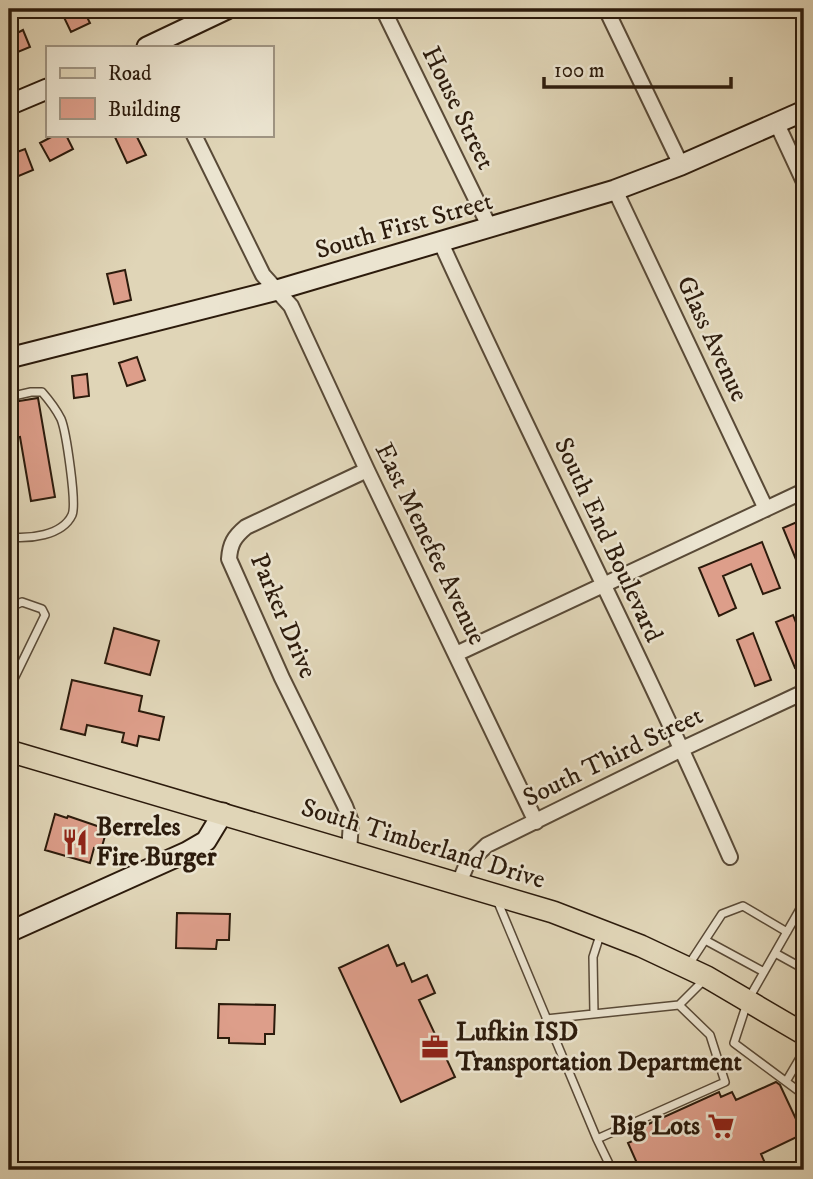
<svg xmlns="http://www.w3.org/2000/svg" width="813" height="1179" font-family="'IM FELL DW Pica',serif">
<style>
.building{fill:#dd9e8a;stroke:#2c1b0c;stroke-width:2}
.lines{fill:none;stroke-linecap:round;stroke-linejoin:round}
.lane-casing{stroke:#594a37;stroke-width:10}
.street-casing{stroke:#594a37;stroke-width:18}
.secondary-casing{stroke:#2c1b0c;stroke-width:23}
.primary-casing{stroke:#2c1b0c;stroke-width:24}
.lane{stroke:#ebe4d0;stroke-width:7}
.street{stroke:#ebe4d0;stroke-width:14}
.secondary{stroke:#ebe4d0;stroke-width:19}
.primary{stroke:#e0d5b7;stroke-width:21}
.labels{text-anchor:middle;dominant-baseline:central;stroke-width:5;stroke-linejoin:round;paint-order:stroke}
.street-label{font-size:26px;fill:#2c1b0c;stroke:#ebe4d0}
.poi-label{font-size:26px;font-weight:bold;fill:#2c1b0c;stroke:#ebe4d0;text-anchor:start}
</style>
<rect width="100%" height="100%" fill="#e0d5b7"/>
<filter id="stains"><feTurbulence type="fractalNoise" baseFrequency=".00286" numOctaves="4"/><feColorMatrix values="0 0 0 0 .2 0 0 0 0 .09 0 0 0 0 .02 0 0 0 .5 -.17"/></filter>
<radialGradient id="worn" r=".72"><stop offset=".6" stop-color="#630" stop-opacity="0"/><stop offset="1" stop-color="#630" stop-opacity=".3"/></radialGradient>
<path class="building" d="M60 9H83L90 23 71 32Z
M23 30 30 47 13 54 9 44V37Z
M55 135H66L73 149 50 161 40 143Z
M114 135H136L146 155 127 163Z
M25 149 33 170 9 180V155Z
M125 270 131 300 114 304 107 274Z
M137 357 145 380 127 386 119 363Z
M87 374 89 396 74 398 72 376Z
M38 398 55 497 31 501 20 437 9 439V415L15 414 13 402Z
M804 519V579L783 528Z
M762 542 780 588 763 594 751 564 723 576 736 608 719 616 699 568Z
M793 615 804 643V664L795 668 776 622Z
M114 628 159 641 150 675 105 663Z
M753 633 771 680 755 686 737 640Z
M72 680 142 696 139 711 164 717 159 740 139 736 137 746 122 742 124 733 87 725 85 735 61 729Z
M55 814 67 818 68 816 100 827 98 834 105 836 101 850 94 848 90 863 45 850Z
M177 913 230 914 229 940H217L216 949 176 948Z
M388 945 397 966 404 963 412 982 427 975 435 993 419 1000 455 1077 401 1102 339 968Z
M219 1004 275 1005 274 1034H265V1044L229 1043V1038H218Z
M776 1082 780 1085 803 1134 761 1154 768 1170H640L628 1143 637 1139 633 1131 719 1092 721 1097 732 1092 736 1100Z"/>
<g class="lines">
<g class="lane-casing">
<path id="lane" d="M9 397 31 392H42C49 400 56 409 61 419 66 431 77 504 72 515 62 536 29 539 9 537
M9 616 13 606 22 602 42 609 45 615 9 689
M497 900 597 1139 725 1082 710 1035 679 1005 704 980
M804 902 748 1000 734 1043 804 1095
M705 940 764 972
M775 953 804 969
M688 966 722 914 743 906 787 932
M594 1014 593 957 601 932
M546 1019 679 1005
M787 1080 804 1051
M597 1139 612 1170
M9 1155 15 1170"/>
</g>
<g class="street-casing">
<path id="street" d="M383 9 490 228
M606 9 681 165
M777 124 804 182
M194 135 263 275 291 306 367 470 536 822
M615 190 766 509
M441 243C535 449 639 650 730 857
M456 654 804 491
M349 852 351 822 345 806 282 678 229 559C230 544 234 537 246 527L367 470
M459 883 467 864 487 845 682 749 804 692"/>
</g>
<g class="secondary-casing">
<path id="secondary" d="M147 47 227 9
M9 105 47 89
M9 358 277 290 615 190 681 165 804 111
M9 932 187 852 206 841 223 813"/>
</g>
<g class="primary-casing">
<path id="primary" d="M9 751 553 912 641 946 707 977 804 1034"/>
</g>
<use href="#lane" class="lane"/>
<use href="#street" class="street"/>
<use href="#secondary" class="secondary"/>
<use href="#primary" class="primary"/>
</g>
<defs>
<g id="restaurant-bare" transform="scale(2.1)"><path d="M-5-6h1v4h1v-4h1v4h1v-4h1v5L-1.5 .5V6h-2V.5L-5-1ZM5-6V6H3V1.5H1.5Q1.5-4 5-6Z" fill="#8f2418" stroke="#ebe4d0" stroke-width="2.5" paint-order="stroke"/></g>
<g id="office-bare" transform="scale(2.1)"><path d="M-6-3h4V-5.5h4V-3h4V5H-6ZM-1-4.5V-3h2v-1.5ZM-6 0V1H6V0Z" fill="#8f2418" stroke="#ebe4d0" stroke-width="2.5" paint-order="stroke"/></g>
<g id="supermarket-bare" transform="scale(2.1)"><path d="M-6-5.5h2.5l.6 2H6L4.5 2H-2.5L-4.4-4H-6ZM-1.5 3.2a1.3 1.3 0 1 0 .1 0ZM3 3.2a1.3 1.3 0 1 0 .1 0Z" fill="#8f2418" stroke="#ebe4d0" stroke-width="2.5" paint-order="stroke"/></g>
</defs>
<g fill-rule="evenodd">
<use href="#restaurant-bare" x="75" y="842"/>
<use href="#office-bare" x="435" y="1047"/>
<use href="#supermarket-bare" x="721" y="1126"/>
</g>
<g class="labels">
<g class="street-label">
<text transform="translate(458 108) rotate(64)">House Street</text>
<text transform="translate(404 226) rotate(-16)">South First Street</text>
<text transform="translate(712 339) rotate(65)">Glass Avenue</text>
<text transform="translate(608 540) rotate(65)">South End Boulevard</text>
<text transform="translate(430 544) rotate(64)">East Menefee Avenue</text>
<text transform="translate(283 616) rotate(67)">Parker Drive</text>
<text transform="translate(613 757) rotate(-26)">South Third Street</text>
<text transform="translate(423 844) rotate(17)">South Timberland Drive</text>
</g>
<g class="poi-label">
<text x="96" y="827">Berreles<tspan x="96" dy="30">Fire Burger</tspan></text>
<text x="456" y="1032">Lufkin ISD<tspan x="456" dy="30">Transportation Department</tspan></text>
<text x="700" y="1126" text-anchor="end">Big Lots</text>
</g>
</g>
<rect width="813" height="1179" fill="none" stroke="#e0d5b7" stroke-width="35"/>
<rect x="10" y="10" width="792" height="1158" fill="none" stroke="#2c1b0c" stroke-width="3.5"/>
<rect x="18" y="18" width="778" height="1144" fill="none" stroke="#2c1b0c" stroke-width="2"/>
<rect x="46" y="46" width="228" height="91" fill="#ebe4d0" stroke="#9f9482" stroke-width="2"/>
<rect x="60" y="68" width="35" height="10" fill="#e0d5b7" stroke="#9f9482" stroke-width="2"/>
<text x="108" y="80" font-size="21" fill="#2c1b0c">Road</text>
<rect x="60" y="98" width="35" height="21" fill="#dd9e8a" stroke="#9f9482" stroke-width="2"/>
<text x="108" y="116" font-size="21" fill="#2c1b0c">Building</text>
<path d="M544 77v10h187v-10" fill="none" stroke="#2c1b0c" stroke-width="3.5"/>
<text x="554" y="77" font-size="21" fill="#2c1b0c" stroke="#ebe4d0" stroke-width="5" paint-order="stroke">100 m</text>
<rect width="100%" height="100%" filter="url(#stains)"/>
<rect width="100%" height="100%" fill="url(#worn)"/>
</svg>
